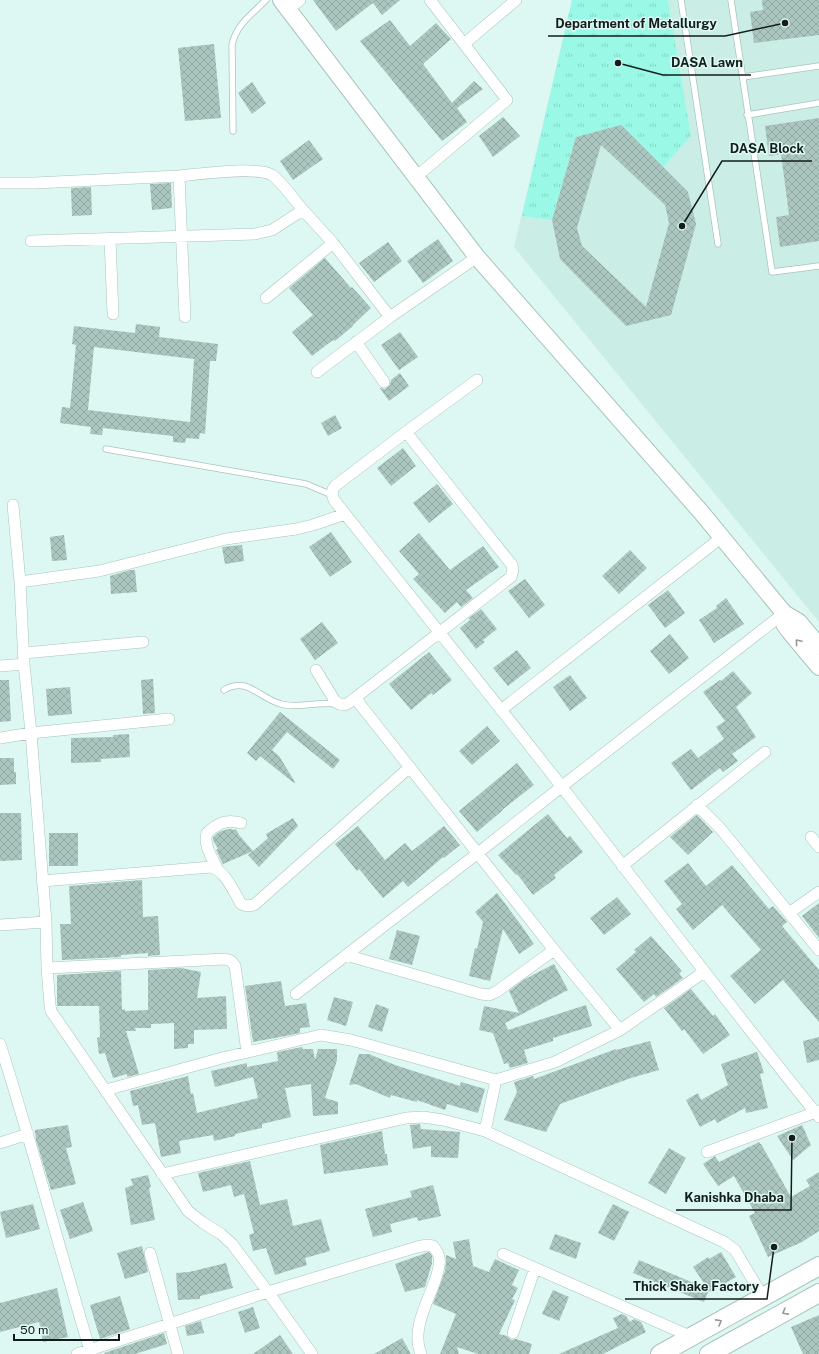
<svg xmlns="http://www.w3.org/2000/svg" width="819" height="1354" font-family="'Public Sans',sans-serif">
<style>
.built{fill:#caeee6}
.grass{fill:url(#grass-tufts)}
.building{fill:url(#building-cross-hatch);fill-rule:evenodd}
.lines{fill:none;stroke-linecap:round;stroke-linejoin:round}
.lane-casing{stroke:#a9c3bd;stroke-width:7}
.street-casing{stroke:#a9c3bd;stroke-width:12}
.secondary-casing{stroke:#a9c3bd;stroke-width:18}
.primary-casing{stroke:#a9c3bd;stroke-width:20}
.lane{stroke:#fff;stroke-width:5.5}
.street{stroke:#fff;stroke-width:11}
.secondary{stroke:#fff;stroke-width:16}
.primary{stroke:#fff;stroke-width:18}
.oneway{stroke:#959998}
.leader{fill:none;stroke:#131d1b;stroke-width:1.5}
.callout-dot{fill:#131d1b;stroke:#ddf8f2;stroke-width:1.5}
.callout-label{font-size:13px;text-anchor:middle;font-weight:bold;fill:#131d1b;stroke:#ddf8f2;stroke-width:3;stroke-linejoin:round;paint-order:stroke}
</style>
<defs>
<pattern id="grass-tufts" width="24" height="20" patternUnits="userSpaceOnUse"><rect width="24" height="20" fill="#9af9e6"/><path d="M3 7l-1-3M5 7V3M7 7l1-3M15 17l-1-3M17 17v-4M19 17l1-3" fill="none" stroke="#84d5c5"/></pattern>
<pattern id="building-cross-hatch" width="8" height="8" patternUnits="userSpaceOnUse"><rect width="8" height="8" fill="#abc5bf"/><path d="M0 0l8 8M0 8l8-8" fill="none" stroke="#92a9a4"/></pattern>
</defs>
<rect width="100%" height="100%" fill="#ddf8f2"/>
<path class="built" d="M572 0H819V622L514 247Z"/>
<path class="grass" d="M572 0H668L691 136 663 167 621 125 576 137 552 220 522 216Z"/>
<path class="building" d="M313 0H400L382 15 373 3 336 31Z
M762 0H819V35L754 43 750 12 763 10Z
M390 20 410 46 436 23 451 39 423 64 452 103 474 81 483 89 457 108 467 122 442 141 360 41Z
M214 44 221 118 185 121 178 48Z
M252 82 266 103 252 114 238 93Z
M503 117 520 136 493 157 479 136Z
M819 118V241L780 247 776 217 789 215 781 154 769 156 765 126Z
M621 125 688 192 696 224 671 315 626 326 560 259 552 220 576 137ZM601 145 665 205 669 223 646 307 582 246 577 228Z
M309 140 323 159 293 180 280 161Z
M171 183 172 208 152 210 150 184Z
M91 187 92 215 72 216 71 188Z
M438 239 453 261 423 283 407 261Z
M388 242 402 261 374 282 359 263Z
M325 258 351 288 352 287 371 308 353 325V326L335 341 333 340 312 356 292 332 313 315 289 288Z
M136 324 160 327 159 337 218 344 216 361H210L205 434 200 433 199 439 186 438 185 443 173 442V436L103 428 102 435 90 434 91 427 60 423 62 407 70 408 76 345 72 344 74 326 135 333ZM94 347 194 359 190 422 88 410Z
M400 332 418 357 399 370 381 345Z
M400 373 409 386 389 401 380 388 385 389 388 387 390 385 391 380Z
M335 415 342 428 328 436 321 423Z
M403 448 416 466 391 486 377 468Z
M437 484 453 504 429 523 413 503Z
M331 532 352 562 330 577 309 547Z
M419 533 450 570 483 546 499 567 466 590 473 598 461 607 457 602 445 613 413 579 419 574 399 551Z
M64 535 67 560 52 561 50 537Z
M242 545 244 561 225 564 222 547Z
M630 550 647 568 619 594 602 576Z
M130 570H135L137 592 111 594 110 576Z
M525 579 545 605 529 618 508 591Z
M668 590 685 613 665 628 648 605Z
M726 598 744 624 714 643 699 620 717 608 716 606Z
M481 609 497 629 483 640 485 642 476 649 460 628 470 620 469 618Z
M322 622 338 643 315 660 300 639Z
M670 634 689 658 669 674 650 651Z
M517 650 531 668 508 686 493 668Z
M429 652 452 680 433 695 431 693 411 710 389 684Z
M733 671 752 693 736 707 756 737 732 754 738 761 723 772 720 768 691 790 671 763 691 749 698 758 724 739 716 727 725 721 703 692 720 680 721 681Z
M570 675 587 698 570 711 553 687Z
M153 679 155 713 143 714 141 680Z
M0 680H9L11 721 0 722Z
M70 687 72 714 48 716 46 689Z
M280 712 340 760 333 769 287 732 272 750 279 756 295 782 294 783 260 756 256 761 247 753Z
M487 726 500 741 472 765 459 751Z
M129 734 130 757 101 759V762L71 763V738L113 737V735Z
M0 758H14V772H16V784L0 785Z
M517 763 534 785 502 810H503L477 832 459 811Z
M0 813H21L22 860 0 861Z
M548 814 567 838 570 836 583 852 554 875 556 878 533 895 517 874 516 875 498 855Z
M697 815 713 832 688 855 670 837Z
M293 818 298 826 259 867 248 855 253 851 223 864 216 850 218 849 213 840V837L219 832 228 829H232L233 830 236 829 239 835 253 851 268 838 266 834Z
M358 826 385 860 405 843 412 851 444 826 460 845 444 858 443 857 408 887 403 881 383 898 359 869 357 871 335 844Z
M49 833H78V866H49Z
M688 863 706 886 732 865 769 909 773 906 787 922 782 926 819 970V1022L783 980 755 1004 730 976 761 950 722 905 693 930 676 909 682 904 664 881Z
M142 880 143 917 158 916 160 955 148 956V953L121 955V957L62 960 60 924H71L69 886Z
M497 893 521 925 534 944 519 954 503 929 490 981 469 976 475 948 477 949 483 922 475 912Z
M617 897 631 914 604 935 590 918Z
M819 903V938L802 916Z
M397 930 420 936 412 965 389 959Z
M651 936 682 971 679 974 683 978 656 997 654 994 644 1002 616 969 636 952 634 950Z
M554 964 568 990 505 1023 508 1030 586 1005 592 1026 553 1038V1041L524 1050 528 1063 510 1068 508 1063 504 1064 493 1033 479 1030 484 1006 519 1013 509 991 525 979Z
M181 968 201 972 197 998 226 996 227 1029 194 1030V1044H188V1048L174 1049V1023L151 1024V1028H135L136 1031H126L139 1074 127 1077V1074L113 1078 105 1053 99 1054 97 1038 100 1037 99 1006H57V975L121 971 122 1010 125 1009V1011L148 1010V970Z
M281 981 285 1006 306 1003 310 1027 300 1028V1033L275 1038 253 1042 245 986Z
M691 989 713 1016 715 1014 730 1035 703 1054 684 1029 682 1031 664 1008Z
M334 997 353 1002 346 1026 327 1020Z
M376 1004 389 1009 382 1032 368 1027Z
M819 1037V1060L807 1063 803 1041Z
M650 1041 659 1070 631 1078 560 1104 546 1132 504 1120 517 1092 514 1082 533 1076 534 1079 616 1049V1050Z
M302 1047 303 1049H313L315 1060 318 1049H337V1060L325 1098 338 1102V1114L313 1116 311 1084 285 1088 291 1117 262 1124V1128L235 1134V1136L214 1141 213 1135 179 1141 181 1153 161 1157 155 1123 142 1125 138 1105 133 1106 130 1091 188 1076 191 1094 193 1093 197 1113 258 1098 253 1077 215 1087 211 1071 247 1063V1067L278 1061 277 1052Z
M757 1052 764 1073 760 1074 768 1108 746 1113 745 1108 717 1123 715 1119 700 1127 686 1100 698 1093 701 1100 728 1085 721 1064Z
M359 1054H369L395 1065 460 1086 461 1082 485 1089 478 1113 447 1104 445 1110 417 1100V1102L391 1095 390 1098 356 1084 349 1085Z
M420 1124 421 1129 460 1132 458 1158 431 1157V1146L413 1149 410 1125Z
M68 1125 72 1147 66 1148 76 1184 51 1190 36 1140 35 1130Z
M802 1125 811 1145 793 1160 777 1136Z
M382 1131 385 1154H387L388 1165 324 1174 320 1145Z
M759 1142 760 1144H761L791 1197 810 1186 806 1180 819 1172V1231L802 1242 768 1257 749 1216 755 1213 734 1176 718 1186 703 1164 715 1156 719 1162Z
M669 1148 686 1158 666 1194 648 1183Z
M250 1161 260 1205 287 1199 293 1226 321 1219 330 1251 305 1258 307 1265 275 1275 266 1248 253 1251 249 1235 254 1233 244 1194 234 1197 231 1185 203 1192 198 1173Z
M148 1175 151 1187 149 1188 155 1220 131 1225 125 1188 133 1185 131 1179Z
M433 1185 441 1216 418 1221 417 1217 390 1224 392 1232 373 1237 365 1209 412 1197 410 1191Z
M83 1202 93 1231 70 1239 60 1210Z
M33 1204 40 1229 6 1238 0 1212Z
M613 1204 629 1212 614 1241 598 1233Z
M555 1234 581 1243 576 1259 549 1249Z
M469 1239 473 1266 489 1272 495 1259 519 1270 512 1285 518 1288 512 1299 515 1300 499 1334 507 1336 511 1340 516 1339 532 1344 529 1354H478L457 1347 459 1354H440L456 1314 433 1304 445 1271 446 1263V1255L456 1259 453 1242Z
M142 1246 148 1272 125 1279 117 1253Z
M429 1252 432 1256V1263L425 1287 405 1292 395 1264Z
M721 1252 736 1277 710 1292 709 1290 704 1302 633 1273 639 1260 708 1289 693 1267 708 1257 709 1259Z
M226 1263 233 1288 200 1296V1299L178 1300 176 1273 189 1272Z
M57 1288 68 1337 43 1342 39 1322 0 1332V1303Z
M553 1290 569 1297 559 1321 542 1314Z
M120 1296 130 1329 100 1339 90 1305Z
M253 1307 260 1328 245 1333 238 1312Z
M622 1314 626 1316 630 1322 634 1319 641 1322 646 1332 603 1354H559L618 1328 613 1318Z
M819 1315V1354H803L791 1327Z
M201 1321 204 1333 187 1336 185 1326Z
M164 1333 167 1344 135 1354H105L104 1353Z
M280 1335 293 1354H253Z
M402 1338 411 1354H374Z"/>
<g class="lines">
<g class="lane-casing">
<path id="lane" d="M681 0 718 244
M731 0 772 272 819 266
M743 77 819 66
M747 115 819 103
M233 131 232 45C236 25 252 14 266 0
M106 449 306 484 332 495
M224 690C248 676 258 698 281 704 298 709 318 701 337 704"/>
</g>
<g class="street-casing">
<path id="street" d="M288 10 300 0
M464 44 516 0
M416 177 507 100 430 0
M0 183H35L179 176
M110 239 113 314
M31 241 255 234 272 230 303 210 333 243 390 317
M266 298 333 243
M185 317 179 176C200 174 256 166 272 175 280 180 296 202 303 210
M356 342 384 382
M317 372 390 317 477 257
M406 432 477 380
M13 505 20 582 24 664 31 733 46 922 47 968 50 1005 51 1011 188 1211 202 1222 221 1234 232 1244 268 1292 312 1354
M20 582 99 571 226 539 296 529 313 525 345 514
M24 653 143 642
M0 666 24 664
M316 670 335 701C343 708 348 704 355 698L511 577 513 570 512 565 406 432 335 486C331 491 332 494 334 500 408 593 482 685 555 778 643 891 729 1006 819 1117
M355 698 554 950 620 1030
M501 710 722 537
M0 738 31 733 169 719
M697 805 720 828 819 950
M811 837 819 847
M622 866 765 752
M217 868C212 858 203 844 207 833 218 823 226 819 241 823
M42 881 211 867C225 870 234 892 241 904L247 906 254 905 410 767
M789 913 819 892
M0 925 46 922
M346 955 481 994 489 995 496 992 554 950
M47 968 225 959 231 961 235 966 247 1052
M296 994 478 853 561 787 784 613
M0 1044C33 1147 60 1251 91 1354
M106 1090 222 1058 321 1035 351 1040 496 1080 555 1062 620 1030 704 972
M485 1131 496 1080
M0 1143 28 1134
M707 1152 819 1111
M162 1174 406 1118 423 1117 443 1120 485 1131 724 1242 735 1250 763 1297
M150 1253 178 1354
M503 1254 692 1337
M513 1333 535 1268
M77 1354 268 1292 417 1247 427 1245 433 1246C436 1250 438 1252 439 1257 441 1265 437 1274 435 1281 427 1303 411 1331 421 1354"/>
</g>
<g class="secondary-casing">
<path id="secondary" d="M281 0 477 257 701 512 784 613 799 622 819 646
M784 613V624L789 631 819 667"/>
</g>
<g class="primary-casing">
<path id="primary" d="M660 1354 819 1266
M709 1354 819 1293"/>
</g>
<use href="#lane" class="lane"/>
<use href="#street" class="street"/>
<use href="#secondary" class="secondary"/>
<use href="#primary" class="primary"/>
</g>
<defs><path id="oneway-chevron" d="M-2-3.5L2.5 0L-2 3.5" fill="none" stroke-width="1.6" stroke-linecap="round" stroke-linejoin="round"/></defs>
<g class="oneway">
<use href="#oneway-chevron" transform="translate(798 642) rotate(-130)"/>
<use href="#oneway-chevron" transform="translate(785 1312) rotate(151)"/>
<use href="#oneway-chevron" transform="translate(719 1322) rotate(-29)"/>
</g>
<path class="leader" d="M785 23L725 36H548M618 63L663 75H751M682 226L722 161H812M792 1138L791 1210H676M774 1247L767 1299H625"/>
<g class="callout-dot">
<circle cx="785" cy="23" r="4"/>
<circle cx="618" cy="63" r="4"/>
<circle cx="682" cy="226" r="4"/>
<circle cx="792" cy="1138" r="4"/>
<circle cx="774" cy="1247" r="4"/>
</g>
<g class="callout-label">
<text x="636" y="28">Department of Metallurgy</text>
<text x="707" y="67">DASA Lawn</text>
<text x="767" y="153">DASA Block</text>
<text x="734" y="1202">Kanishka Dhaba</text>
<text x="696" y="1291">Thick Shake Factory</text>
</g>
<path d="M14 1334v6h105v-6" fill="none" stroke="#131d1b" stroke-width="2"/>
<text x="20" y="1334" font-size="12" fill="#131d1b" stroke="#ddf8f2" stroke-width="3" paint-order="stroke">50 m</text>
</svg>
